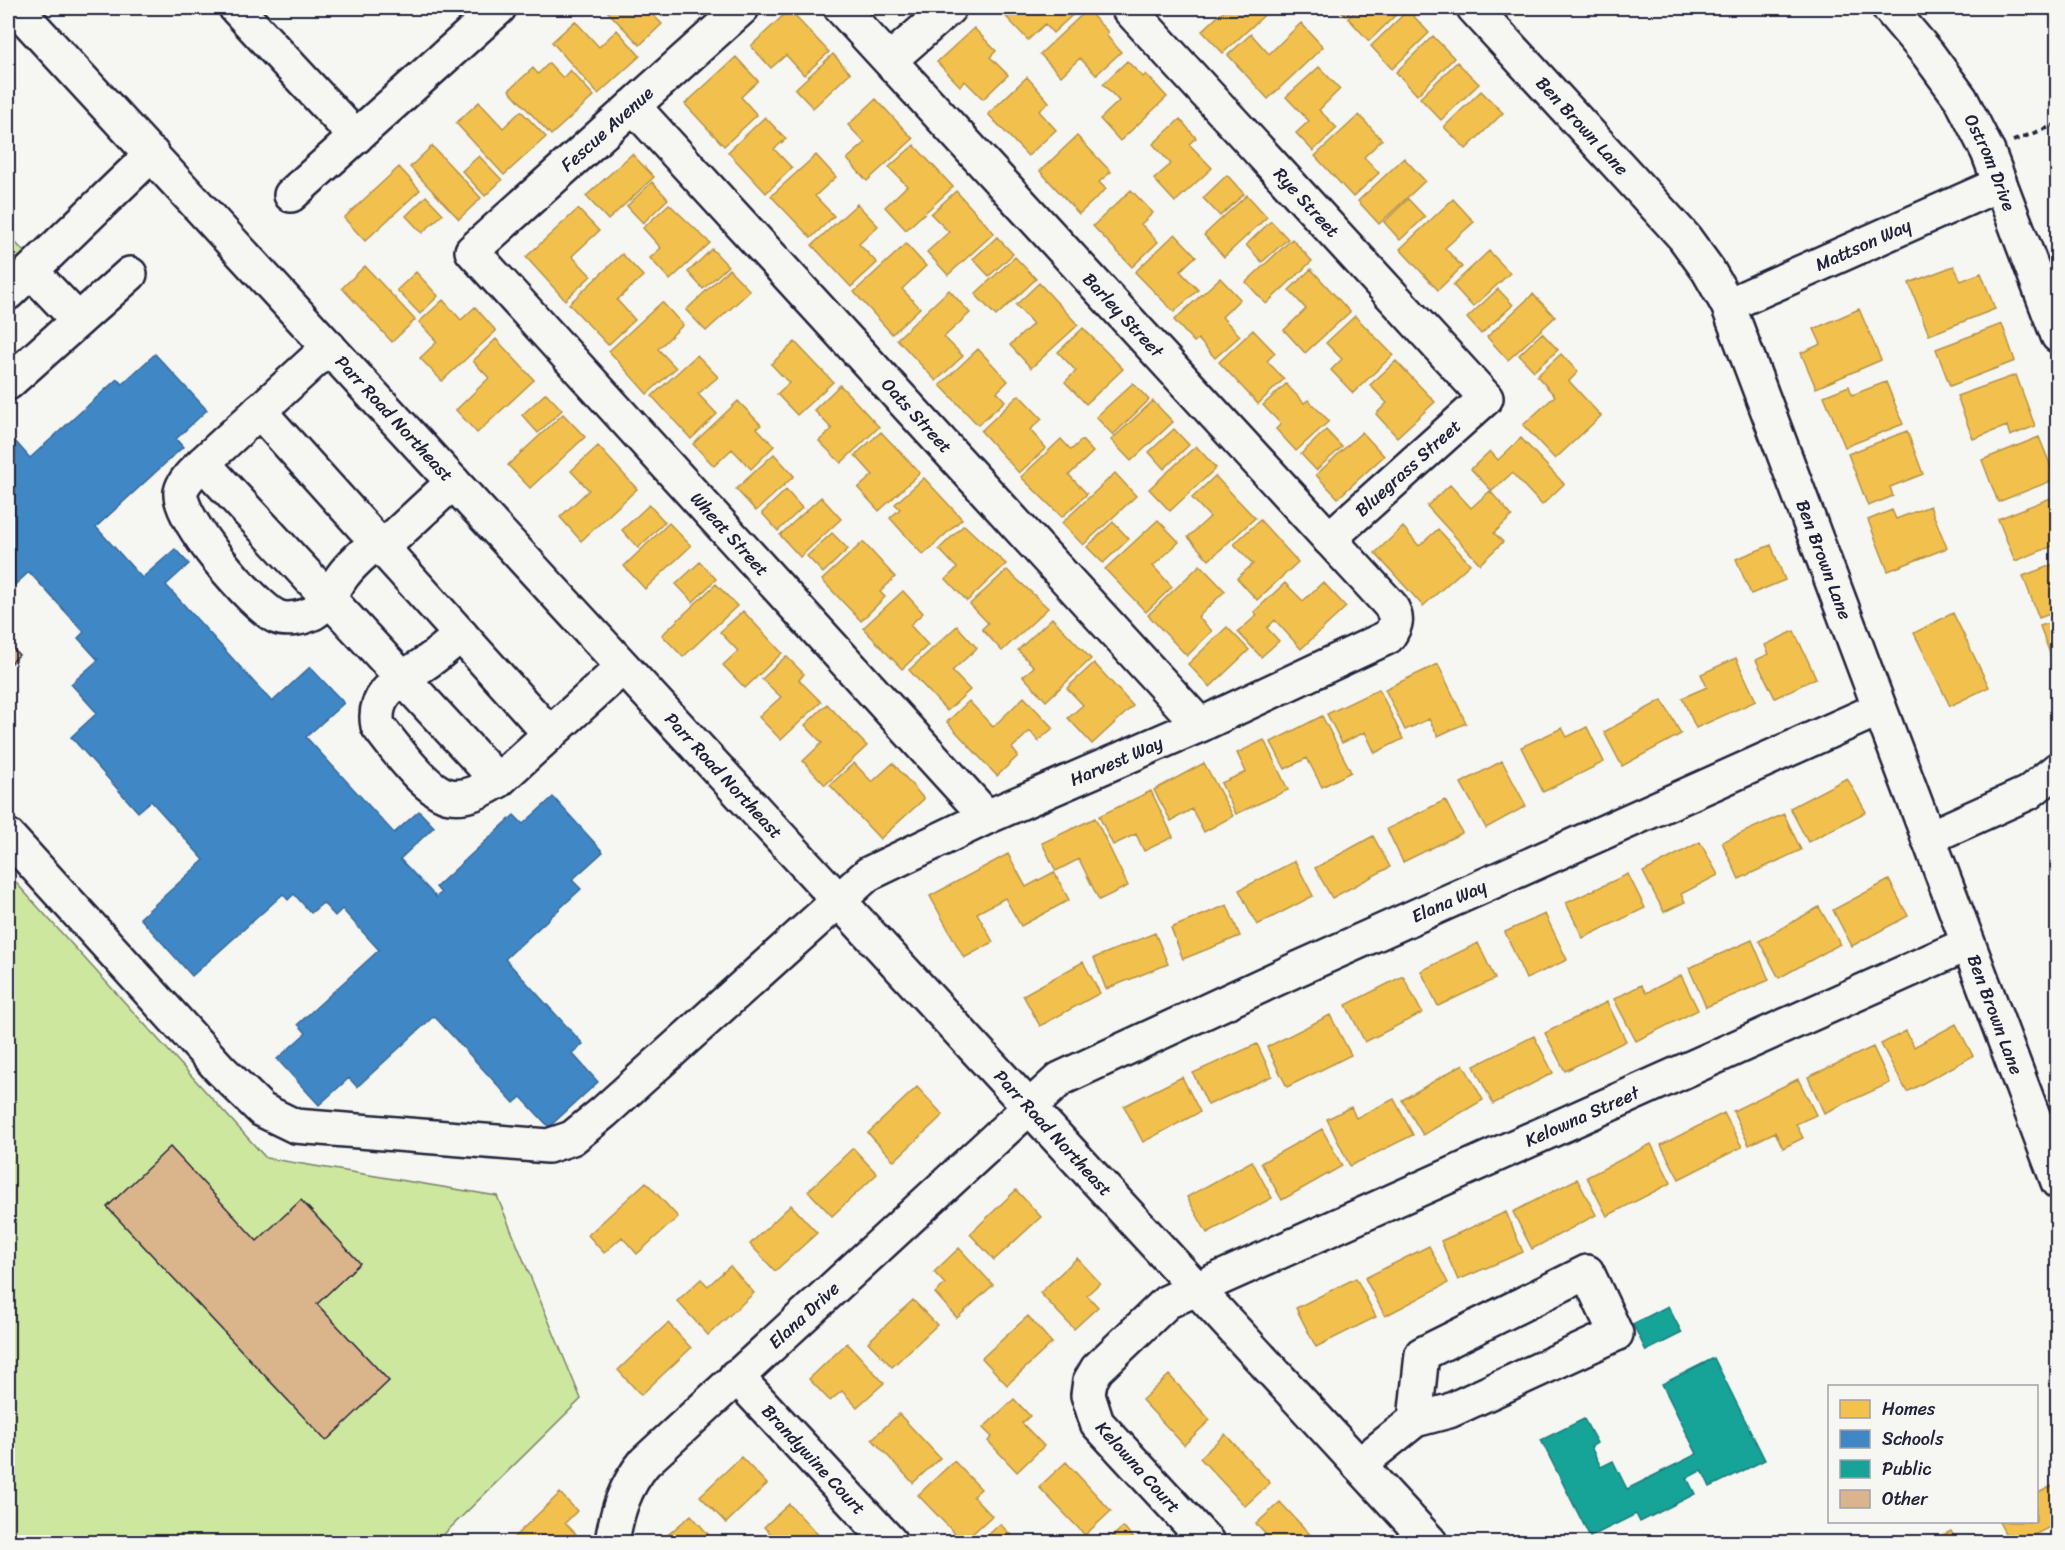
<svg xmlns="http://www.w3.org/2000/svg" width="2065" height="1550" font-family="Sriracha,sans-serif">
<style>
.green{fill:#cde79e;stroke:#78846c;stroke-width:1.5}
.homes{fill:#f2c14e;stroke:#b49148;stroke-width:1.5}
.schools{fill:#3f88c5;stroke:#36699c;stroke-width:1.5}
.public{fill:#17a398;stroke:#1a7c7c;stroke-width:1.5}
.building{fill:#dab48b;stroke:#22223b;stroke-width:1.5}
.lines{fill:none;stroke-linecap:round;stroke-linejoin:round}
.minor-casing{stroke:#22223b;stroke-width:38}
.major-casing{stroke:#22223b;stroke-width:38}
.path{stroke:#22223b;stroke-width:4;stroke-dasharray:6 4.5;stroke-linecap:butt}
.minor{stroke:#f6f6f2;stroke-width:33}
.major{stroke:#f6f6f2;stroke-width:33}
.labels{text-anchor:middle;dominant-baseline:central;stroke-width:6;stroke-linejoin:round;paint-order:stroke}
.street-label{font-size:18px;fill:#22223b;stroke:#f6f6f2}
</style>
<rect width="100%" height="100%" fill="#f6f6f2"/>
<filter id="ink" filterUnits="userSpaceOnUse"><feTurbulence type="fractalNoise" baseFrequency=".0167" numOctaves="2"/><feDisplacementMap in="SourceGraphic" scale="12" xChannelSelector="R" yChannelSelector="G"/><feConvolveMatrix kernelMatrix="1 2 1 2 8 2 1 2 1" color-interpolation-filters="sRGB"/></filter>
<g filter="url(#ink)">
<path class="green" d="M8 234 25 253 8 269Z
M8 874 266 1158 497 1196 581 1399 436 1542H12L8 1537Z"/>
<path class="homes" d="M604 8H656L651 13 662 24 640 45Z
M893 8H908L900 15Z
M998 8H1080L1053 33 1045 24 1028 40Z
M1227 8H1272L1223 53 1202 31Z
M1338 8H1355L1346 16Z
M1359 8H1403L1369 41 1348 18Z
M789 10 829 52 804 75 786 55 771 68 751 46Z
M1087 10 1108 32 1106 35 1121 52 1096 75 1080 58 1061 76 1040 54Z
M1408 10 1429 33 1392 69 1371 46Z
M575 21 599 47 617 30 640 56 598 94 552 42Z
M1301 23 1323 47 1268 99 1228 55 1251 34 1269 54Z
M974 28 996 51 990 57 1008 75 983 99 965 81 960 86 937 62Z
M1433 36 1454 58 1417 95 1396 72Z
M833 54 850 73 813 108 795 89Z
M736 57 758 81 741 97 757 115 724 146 685 104Z
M1127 61 1143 77 1146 74 1167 97 1120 141 1100 119 1119 101 1103 84Z
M1457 62 1479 84 1441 120 1420 98Z
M549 63 563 78 570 70 594 96 551 135 509 90 533 68 538 74Z
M1319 67 1340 89 1319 110 1337 128 1313 151 1296 133 1309 121 1286 97Z
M1027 77 1049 102 1039 111 1056 130 1028 156 988 114Z
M1481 91 1503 113 1466 149 1444 127Z
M876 99 913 139 867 181 847 159 865 143 848 125Z
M479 102 503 128 521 111 546 137 504 175 456 123Z
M1359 115 1382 140 1364 157 1379 173 1353 197 1315 156Z
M765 117 786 139 774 149 792 168 766 193 728 152Z
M1180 119 1196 138 1189 144 1212 168 1175 202 1154 179 1171 164 1153 144Z
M1077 136 1111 172 1099 182 1106 189 1079 214 1040 171Z
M914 145 953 187 906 230 885 207 907 186 889 167Z
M432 146 481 198 459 219 410 167Z
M632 154 654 177 608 220 586 196Z
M816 155 836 177 815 196 834 216 811 238 771 196Z
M479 156 502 180 485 196 462 171Z
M1404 158 1425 181 1379 224 1358 201Z
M399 167 420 190 365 241 344 218Z
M1227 175 1244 194 1220 216 1203 198Z
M652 182 668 199 643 223 627 206Z
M1131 190 1153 213 1141 224 1158 242 1132 267 1093 226Z
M956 191 994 233 948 275 927 252 949 232 931 214Z
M1247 195 1267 217 1224 257 1204 235Z
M426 196 443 214 422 233 406 216Z
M1408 199 1425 217 1400 240 1384 222Z
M1453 199 1474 222 1445 248 1462 267 1438 290 1400 249Z
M669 204 710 243 670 280 650 258 661 248 643 228Z
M857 204 878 226 859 244 877 263 851 287 812 245Z
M578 209 599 231 572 256 591 276 565 300 526 257Z
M1271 221 1288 239 1262 262 1246 245Z
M1175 234 1196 256 1180 271 1198 290 1174 312 1135 272Z
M997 237 1013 254 989 276 973 259Z
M1292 239 1312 261 1266 304 1246 282Z
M906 244 926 266 902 289 920 308 892 334 854 292Z
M712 249 728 266 703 289 688 272Z
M1489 251 1510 273 1473 307 1453 285Z
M622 254 643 276 617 300 635 320 608 345 569 304Z
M1015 257 1036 279 996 316 975 294Z
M365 266 415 320 392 342 342 288Z
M1954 266 1961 281 1981 273 1995 309 1929 335 1909 283Z
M729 269 750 291 706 331 686 310Z
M1311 269 1350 312 1305 353 1284 330 1306 309 1289 290Z
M416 272 438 296 420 314 397 290Z
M1220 278 1240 299 1222 317 1240 336 1215 358 1198 339 1194 342 1174 320Z
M1039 283 1078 325 1031 368 1010 345 1033 324 1016 305Z
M1498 289 1513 305 1481 334 1467 318Z
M949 290 970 313 944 337 963 356 936 381 897 339Z
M1533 294 1555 317 1508 360 1487 337Z
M443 300 461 320 475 307 496 331 442 381 420 358 437 342 419 322Z
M662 302 683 325 658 349 676 368 647 394 609 351Z
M1859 309 1881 360 1816 388 1801 353 1821 344 1814 329Z
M1355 316 1393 355 1353 393 1331 370 1342 359 1326 343Z
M2002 324 2015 361 1950 386 1936 349Z
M1083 328 1123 369 1086 404 1065 382 1076 371 1058 352Z
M1253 330 1275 353 1267 361 1284 379 1258 404 1219 362Z
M1542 333 1558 350 1534 371 1519 355Z
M496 339 534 380 477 433 456 410 489 378 473 361Z
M795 342 833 382 797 415 777 394 789 383 771 364Z
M978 349 1008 381 997 392 1005 401 978 425 940 385Z
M1561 354 1578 372 1569 381 1601 416 1555 459 1523 425 1555 396 1537 376Z
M697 355 718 377 698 394 717 414 691 439 652 396Z
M1396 361 1435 402 1397 437 1376 414 1387 403 1370 385Z
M2016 375 2035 426 2010 436 2007 426 1973 439 1957 396Z
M1886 382 1903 424 1845 447 1824 396 1849 386 1852 395Z
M1133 383 1149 400 1113 435 1096 417Z
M1286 384 1304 403 1308 400 1329 421 1296 451 1276 429 1281 424 1263 405Z
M840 385 879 427 841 463 819 441 832 429 814 410Z
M546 393 562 410 538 433 522 415Z
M1019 395 1042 419 1030 430 1046 448 1019 473 981 431Z
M738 401 761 425 757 428 774 446 751 469 732 449 714 466 693 444Z
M1153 401 1173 422 1131 461 1111 440Z
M563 414 585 437 530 488 508 465Z
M1174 429 1189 445 1164 469 1149 452Z
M1326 430 1342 447 1316 470 1301 454Z
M1907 431 1923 474 1890 487 1893 496 1868 506 1848 454Z
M881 432 920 473 879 511 858 488 873 475 855 455Z
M1362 432 1384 456 1338 498 1316 475Z
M2039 437 2056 479 1998 502 1982 460Z
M1521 438 1564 484 1542 505 1512 473 1492 491 1471 469 1490 451 1498 460Z
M1061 439 1071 450 1082 440 1093 452 1069 475 1087 494 1062 517 1021 477Z
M598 446 637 489 581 541 560 517 589 490 571 471Z
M1196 446 1216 468 1170 511 1149 489Z
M774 454 794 476 756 511 736 489Z
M1115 473 1136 496 1083 545 1062 523Z
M1215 476 1255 518 1209 560 1188 537 1210 517 1192 498Z
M924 478 962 519 923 555 890 518 900 509 895 504Z
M1450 485 1471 508 1490 491 1512 516 1494 533 1503 542 1480 564 1427 506Z
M786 490 802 508 778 531 762 513Z
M2058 495V544L2015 561 1998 519Z
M821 497 841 519 800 557 780 535Z
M649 505 665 522 638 548 622 530Z
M1930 506 1947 548 1888 571 1868 520 1892 510 1896 519Z
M1158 520 1179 542 1153 566 1172 587 1146 612 1105 569Z
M1260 520 1298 562 1257 600 1237 578 1253 564 1234 544Z
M1113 522 1129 539 1103 563 1087 547Z
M669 523 691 546 645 589 624 566Z
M964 525 1006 564 967 601 946 579 957 568 939 549Z
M1403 527 1419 546 1438 529 1470 564 1423 606 1375 553Z
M832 533 848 549 823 573 807 556Z
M863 542 895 577 880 592 885 597 861 621 822 580Z
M1771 545 1785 580 1751 594 1736 559Z
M2058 552V611L2039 618 2023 576 2057 563 2054 554Z
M700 562 716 579 693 602 676 584Z
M1200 565 1225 591 1198 617 1212 631 1187 656 1148 615Z
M1007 570 1048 608 1002 651 982 629 988 623 970 604Z
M1323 582 1346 607 1301 649 1275 620 1267 628 1279 641 1261 657 1238 632 1257 615 1254 612 1285 583 1303 601Z
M716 584 737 606 683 657 662 635Z
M903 591 923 613 910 625 928 645 902 669 863 628Z
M743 611 782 653 745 688 723 665 738 651 720 632Z
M1953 613 1989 687 1950 706 1914 633Z
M1052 618 1091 659 1046 701 1023 676 1034 667 1018 650Z
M2058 620V676L2040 626Z
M957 626 977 648 952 671 970 690 947 711 909 670Z
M1227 627 1249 650 1210 687 1188 664Z
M1794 631 1816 678 1775 698 1756 660 1769 654 1765 645Z
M786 656 804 674 799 680 821 702 781 740 759 717 781 697 762 679Z
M1736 658 1756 701 1696 728 1682 698 1707 687 1701 674Z
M1094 663 1133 706 1092 744 1068 718 1083 705 1067 688Z
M1438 664 1466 723 1438 736 1429 719 1405 730 1385 689Z
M1379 689 1403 739 1375 753 1365 732 1342 743 1327 714Z
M1024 697 1053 728 1038 741 1030 731 1012 748 1018 756 997 776 947 722 969 701 993 727Z
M1662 700 1681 734 1622 766 1604 732Z
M827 704 867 746 825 785 803 761 822 743 805 725Z
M1322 716 1351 772 1322 787 1307 758 1285 769 1271 742Z
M1587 727 1604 762 1543 792 1521 747 1562 728 1567 737Z
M1264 740 1288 790 1236 814 1221 783 1246 772 1237 753Z
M1502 761 1526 806 1486 828 1461 783Z
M854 763 872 782 893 763 924 799 880 839 830 785Z
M1204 763 1233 816 1204 832 1192 809 1171 821 1154 790Z
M1847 778 1866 812 1808 842 1790 808Z
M1151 791 1173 837 1144 851 1136 834 1113 845 1099 816Z
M1445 800 1462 833 1403 862 1387 829Z
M1784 814 1801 850 1739 879 1722 842Z
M1095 818 1128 886 1099 900 1079 859 1056 871 1042 843Z
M1373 836 1390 867 1332 898 1315 868Z
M1700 842 1718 875 1681 894 1685 902 1664 912 1643 872Z
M1008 854 1026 887 1054 872 1069 900 1021 926 1005 898 977 913 993 942 964 958 930 896Z
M1295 861 1313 896 1257 925 1239 890Z
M1628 874 1645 908 1583 938 1566 903Z
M1889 880 1908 916 1852 946 1833 910Z
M1227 905 1240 936 1183 959 1171 928Z
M1819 907 1840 944 1779 978 1759 941Z
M1545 914 1567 960 1526 979 1505 932Z
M1155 933 1168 964 1106 989 1094 958Z
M1752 940 1769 980 1706 1007 1689 968Z
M1478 943 1495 979 1438 1006 1421 971Z
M1083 962 1100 993 1040 1026 1023 995Z
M1681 975 1698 1010 1636 1041 1614 999 1641 985 1646 993Z
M1403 976 1422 1013 1365 1042 1346 1005Z
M1607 1002 1626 1041 1565 1071 1545 1033Z
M1330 1015 1351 1055 1287 1087 1267 1047Z
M1956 1024 1973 1056 1907 1092 1881 1044 1906 1031 1914 1047Z
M1534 1036 1553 1073 1493 1104 1474 1066Z
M1257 1044 1272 1076 1208 1105 1193 1073Z
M1873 1047 1890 1083 1824 1113 1808 1077Z
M1463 1064 1483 1100 1423 1135 1402 1100Z
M1182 1077 1200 1112 1143 1142 1124 1106Z
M1798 1079 1816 1115 1796 1124 1803 1138 1783 1148 1775 1132 1749 1145 1733 1111Z
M917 1087 943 1115 894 1161 868 1133Z
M1394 1099 1413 1135 1350 1166 1327 1119 1351 1107 1356 1118Z
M1724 1113 1742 1147 1679 1179 1661 1145Z
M1322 1129 1342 1166 1282 1200 1261 1163Z
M1651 1144 1671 1183 1607 1216 1587 1177Z
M853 1148 877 1174 832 1216 808 1191Z
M1252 1161 1272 1198 1207 1233 1187 1197Z
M1577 1179 1596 1215 1532 1249 1513 1212Z
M646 1182 678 1217 637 1254 622 1237 604 1253 588 1235Z
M1016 1190 1041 1217 994 1260 970 1234Z
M791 1205 817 1233 775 1271 750 1244Z
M1506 1212 1523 1252 1458 1280 1441 1241Z
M1429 1246 1448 1283 1385 1316 1365 1278Z
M959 1248 993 1285 957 1318 935 1293 945 1284 934 1272Z
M1077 1258 1100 1283 1087 1295 1098 1307 1074 1329 1040 1293Z
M730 1266 754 1293 708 1335 677 1301 701 1279 708 1286Z
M1356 1278 1376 1317 1316 1347 1296 1308Z
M913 1300 937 1325 892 1367 868 1342Z
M1028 1316 1052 1343 1007 1385 982 1358Z
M668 1323 691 1348 641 1395 618 1370Z
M847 1343 884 1383 857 1407 842 1391 830 1401 809 1379Z
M1169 1375 1210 1420 1184 1445 1142 1400Z
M1014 1399 1030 1416 1022 1423 1044 1446 1017 1472 988 1441 992 1437 983 1428Z
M899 1414 940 1458 913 1483 872 1439Z
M1225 1434 1270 1483 1245 1506 1200 1458Z
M741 1457 767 1484 726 1523 700 1496Z
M954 1461 981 1489 973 1496 992 1516 963 1542 918 1495Z
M1066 1462 1111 1511 1085 1535 1039 1487Z
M2058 1483V1523L2020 1542H2010L1999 1522H2036V1494Z
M560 1493 577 1511 565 1523 576 1534 567 1542H509Z
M1280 1502 1317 1542H1273L1256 1524Z
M789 1504 825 1542H779L764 1527Z
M691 1515 715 1542H665L662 1540Z
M1000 1524 1018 1542H981Z
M1123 1527 1137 1542H1106Z
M1951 1531 1957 1542H1929Z"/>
<path class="schools" d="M155 354 207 410 176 439 183 447 96 527 142 578 175 549 189 564 166 585 272 702 310 667 344 703 306 737 394 833 419 811 434 827 400 859 436 897 441 893 436 887 514 815 523 824 553 797 603 852 572 880 581 889 505 959 583 1044 572 1053 598 1082 549 1127 521 1097 514 1103 434 1016 357 1087 349 1078 319 1105 277 1059 306 1033 298 1024 379 950 342 909 335 916 323 903 311 913 294 894 288 900 283 894 192 976 140 918 204 860 151 801 138 812 71 737 97 713 71 684 98 660 78 638 84 632 29 572 8 591V433L30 458 117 379 122 384Z"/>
<path class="public" d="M1668 1306 1682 1333 1646 1351 1633 1324Z
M1714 1358 1765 1460 1710 1487 1702 1470 1687 1478 1695 1494 1640 1522 1636 1514 1590 1537 1541 1440 1584 1419 1597 1443 1591 1447 1601 1467 1613 1461 1627 1489 1697 1454 1662 1384Z"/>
<path class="building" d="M8 643 19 655 8 666Z
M170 1147 257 1241 301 1200 360 1263 317 1304 389 1381 326 1441 107 1207Z"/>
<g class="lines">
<g class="minor-casing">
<g id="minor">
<path d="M236 8 356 137"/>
<path id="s1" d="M742 8 472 251 987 817"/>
<path id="s2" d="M1128 8 1486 398 1329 539"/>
<path id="s3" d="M1474 8 1684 237 1708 270 1728 305 2058 1182"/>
<path id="s4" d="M1889 8 1928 54 1961 99 1988 152 2058 336"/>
<path d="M890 60 949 8"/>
<path id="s5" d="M633 106 1200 725"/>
<path d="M291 195 499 8"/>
<path d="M31 271 78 320"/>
<path d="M8 293 152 154"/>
<path id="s6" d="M1728 305 2000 184"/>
<path d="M329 347 203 463 498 781 623 667"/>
<path d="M8 383 130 274"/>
<path d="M259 411 550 734"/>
<path d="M203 463C195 471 183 481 181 492 177 518 254 607 277 617 287 621 303 618 313 613 329 604 333 588 344 574 353 562 366 552 376 542"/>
<path d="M382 548 453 482"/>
<path d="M461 635C449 644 437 656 424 664 401 680 371 693 378 726 393 745 426 792 450 796 468 799 484 789 498 781"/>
<path id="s7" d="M8 836 220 1069 262 1110 295 1126 548 1146 572 1138 604 1112 868 874 987 817 1200 725 1388 637C1397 624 1398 618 1390 605L841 8"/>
<path d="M1928 838 2028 793 2058 769"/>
<path id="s8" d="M736 1376 890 1542"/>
<path d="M1359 1465 1415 1420 1449 1411 1616 1334 1587 1272 1422 1354 1415 1420"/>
<path id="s9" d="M612 1542C617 1511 625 1486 645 1462L1060 1079 1293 971 1879 709"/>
<path id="s10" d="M1207 1542 1097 1423 1088 1395 1090 1381 1097 1369 1167 1302 1968 944"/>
</g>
</g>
<g class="major-casing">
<g id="major">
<path id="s11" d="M16 8 1430 1542"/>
</g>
</g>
<path class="path" d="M2013 141 2058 124"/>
<use href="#minor" class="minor"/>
<use href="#major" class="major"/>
</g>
</g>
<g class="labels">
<g class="street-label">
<text stroke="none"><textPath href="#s3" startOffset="160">Ben Brown Lane</textPath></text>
<text transform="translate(607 129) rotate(-42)">Fescue Avenue</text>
<text stroke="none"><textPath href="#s4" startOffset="186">Ostrom Drive</textPath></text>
<text stroke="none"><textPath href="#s2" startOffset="264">Rye Street</textPath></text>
<text stroke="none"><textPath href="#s6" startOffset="148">Mattson Way</textPath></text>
<text transform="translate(1123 315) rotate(47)">Barley Street</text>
<text stroke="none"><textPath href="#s5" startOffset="420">Oats Street</textPath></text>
<text stroke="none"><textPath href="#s11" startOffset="558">Parr Road Northeast</textPath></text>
<text transform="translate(1408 468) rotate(-42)">Bluegrass Street</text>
<text stroke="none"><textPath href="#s1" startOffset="746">Wheat Street</textPath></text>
<text stroke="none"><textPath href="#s3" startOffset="664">Ben Brown Lane</textPath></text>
<text stroke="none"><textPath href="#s7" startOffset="1359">Harvest Way</textPath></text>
<text stroke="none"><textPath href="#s11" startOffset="1044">Parr Road Northeast</textPath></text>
<text stroke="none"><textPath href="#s9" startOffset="1080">Elana Way</textPath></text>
<text stroke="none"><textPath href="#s3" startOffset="1150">Ben Brown Lane</textPath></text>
<text stroke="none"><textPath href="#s10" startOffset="771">Kelowna Street</textPath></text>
<text stroke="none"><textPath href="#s11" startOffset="1530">Parr Road Northeast</textPath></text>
<text stroke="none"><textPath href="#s9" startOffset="304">Elana Drive</textPath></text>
<text stroke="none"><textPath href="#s8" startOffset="114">Brandywine Court</textPath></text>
<text transform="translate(1138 1467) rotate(48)">Kelowna Court</text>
</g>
</g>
<rect width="2065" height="1550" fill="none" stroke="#f6f6f2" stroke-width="30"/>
<rect x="15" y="15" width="2035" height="1520" fill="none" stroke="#22223b" stroke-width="2" filter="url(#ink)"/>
<rect x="1828" y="1385" width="210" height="138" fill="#f6f6f2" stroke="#a1a1a9" stroke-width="1.5"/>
<rect x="1840" y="1400" width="30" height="18" fill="#f2c14e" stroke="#a1a1a9" stroke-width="1.5"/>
<text x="1882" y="1415" font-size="18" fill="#22223b">Homes</text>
<rect x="1840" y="1430" width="30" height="18" fill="#3f88c5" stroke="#a1a1a9" stroke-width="1.5"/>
<text x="1882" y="1445" font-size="18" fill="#22223b">Schools</text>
<rect x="1840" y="1460" width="30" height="18" fill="#17a398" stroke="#a1a1a9" stroke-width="1.5"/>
<text x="1882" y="1475" font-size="18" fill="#22223b">Public</text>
<rect x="1840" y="1490" width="30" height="18" fill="#dab48b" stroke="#a1a1a9" stroke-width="1.5"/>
<text x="1882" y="1505" font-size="18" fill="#22223b">Other</text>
</svg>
